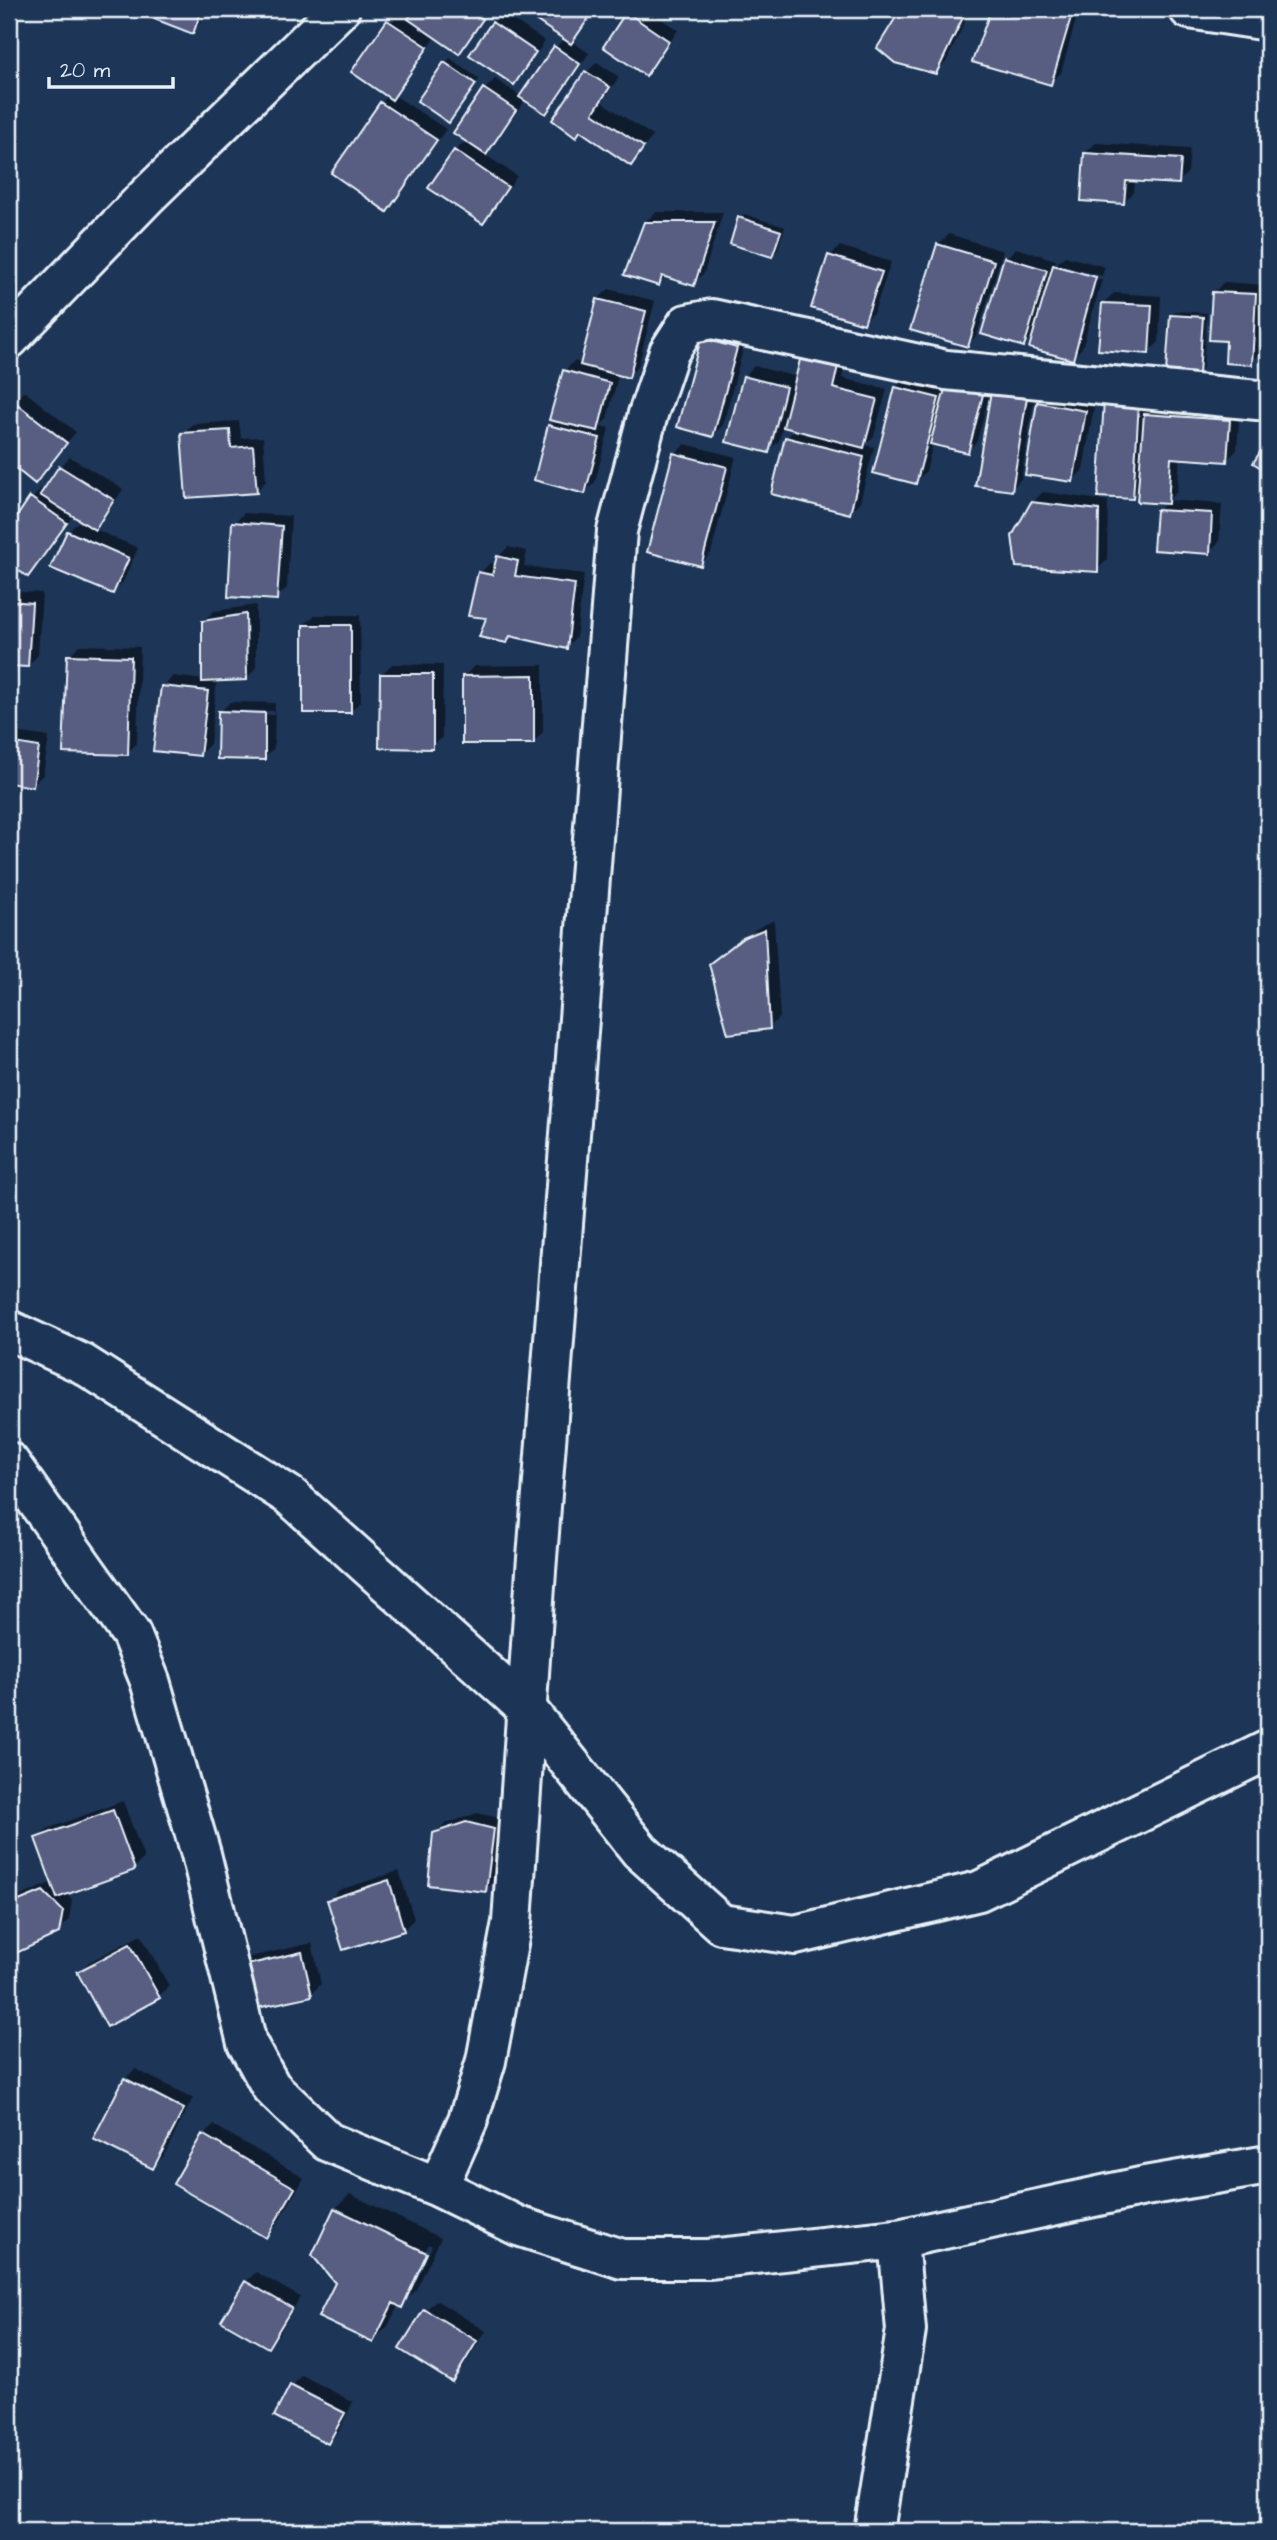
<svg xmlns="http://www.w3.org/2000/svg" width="1277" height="2540" font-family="'Architects Daughter',sans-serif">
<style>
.shadow{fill:#0007;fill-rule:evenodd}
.building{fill:#585d82;stroke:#e8f1f8;stroke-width:2}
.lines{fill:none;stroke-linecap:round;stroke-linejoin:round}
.minor-casing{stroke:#e8f1f8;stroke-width:44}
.minor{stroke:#1d3557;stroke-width:38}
</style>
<rect width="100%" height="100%" fill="#1d3557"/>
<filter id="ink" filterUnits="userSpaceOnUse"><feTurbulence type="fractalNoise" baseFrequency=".0143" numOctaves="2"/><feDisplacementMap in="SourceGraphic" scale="14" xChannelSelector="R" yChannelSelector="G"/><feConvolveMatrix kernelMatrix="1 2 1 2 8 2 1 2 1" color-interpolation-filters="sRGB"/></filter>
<g filter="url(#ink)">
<path class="shadow" d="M131 9H207L202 21 192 32Z
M417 9H491L469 42 458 52 436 37 394 95 446 129 397 199 387 210 381 103 389 95V21L399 11 410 19Z
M521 9H596L571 41 589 53 556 102 546 112 526 99 496 142 484 154 517 176 493 212 483 222 455 151 467 140 456 132 485 89 495 79 522 97 556 47 565 38Z
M633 9H646L678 30 656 63 646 73 628 13Z
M904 9H971L946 62 935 72 879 48Z
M993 9H1079L1061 73 1051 83 975 61Z
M503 13 545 41 524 73 514 83 493 23Z
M450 58 479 79 454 116 445 63Z
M597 62 619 77 602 102 653 136 631 164 581 130 576 135 554 120 587 72Z
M1096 143 1190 149 1188 172 1178 183 1135 180 1134 192 1124 202 1085 153Z
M656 212H723L704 273 693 284 667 276 658 284 645 222Z
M744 214 785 227 777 251 772 255 739 218Z
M949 234 1003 251 977 335 967 345 913 328 939 244Z
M840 246 891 262 874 312 864 322 830 256Z
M1016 248 1056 260 1054 266 1065 256 1105 267 1102 276 1059 265V268L1102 280 1082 348 1072 358 1036 333 1023 345 1006 258Z
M1224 282 1266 285 1261 353 1251 363 1228 340 1214 292Z
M609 289 655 301 638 366 628 376 619 373 607 419 600 426 609 428 595 482 585 492 550 426 556 420 564 371 574 361 582 363 598 299Z
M1114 293 1161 296 1159 342 1148 352 1103 303Z
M1176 311 1207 313 1203 368 1199 372 1171 316Z
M713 329 746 338 723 425 713 435 702 339Z
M847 356 842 378 887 389 874 436 865 445 874 447 860 502 849 512 787 438 796 428 783 425 779 441 768 451 744 377 754 366 797 377Z
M906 377 1037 381 1021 479 1011 489 993 393 990 392 977 441 967 451 933 443 926 471 915 482 896 388Z
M24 391 76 432 35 481 9 461V408Z
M1148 392 1147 413 1156 405 1240 410 1237 450 1227 460 1180 457 1177 492 1168 500 1222 504 1219 542 1209 552 1158 511 1166 502 1140 489 1132 497 1105 400Z
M1049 393 1095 401 1083 470 1073 480 1039 403Z
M239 421 241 438 263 437 266 481 256 491 183 434 193 424Z
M685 444 736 457 711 553 701 564 675 454Z
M70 457 123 489 105 517 94 529 138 548 123 582 112 592 68 532 78 522 89 526 90 524 74 514 38 565 28 575 9 562V531L32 499 42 488 45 491 60 467Z
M1043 492 1108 501 1107 560 1097 570 1032 503Z
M244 513 291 516 287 588 276 598 234 523Z
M508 547 527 551 524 566 584 574 576 637 566 647 513 634 506 641 488 617 480 573 490 563 497 564 498 557Z
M9 591 42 593 38 655 28 666 9 665Z
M256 605V668L246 679 217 680 210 744 200 754 163 687 173 676 204 680 203 621 214 611Z
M315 615H360L361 701 351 711 304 625Z
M79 645 140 647 137 743 127 753 69 656Z
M392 664 443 665 442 737 432 747 382 674Z
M543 665V732L533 743 464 676 474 666Z
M230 702 275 703 274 748 264 758 220 712ZM227 710 274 711V715L227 713Z
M9 731 49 737 43 775 32 785 9 782Z
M774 920 780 1017 769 1027 711 964 756 929Z
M123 1801 144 1858 134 1868 65 1893 72 1900 69 1920 58 1931 13 1953 9 1947V1901L53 1882 37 1839 47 1829Z
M477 1813 503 1819 495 1880 485 1890 434 1834 445 1824Z
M399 1871 414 1919 403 1930 329 1900 339 1890Z
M141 1935 169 1986 159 1996 107 2024 79 1972 89 1962Z
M312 1943 321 1984 311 1994 240 1968 250 1957Z
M135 2069 193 2098 163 2157 153 2167 125 2079Z
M214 2125 304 2178 276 2226 266 2236 204 2135Z
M350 2194 441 2238 416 2290 401 2305 399 2304 388 2326 373 2341 337 2282 335 2209ZM429 2244 432 2246 412 2290H408Z
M256 2272 300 2297 278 2336 268 2346 246 2282Z
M436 2300 486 2331 462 2369 452 2380 401 2349 426 2310Z
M302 2375 353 2402 338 2432 328 2442 276 2415 292 2386Z"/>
<path class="building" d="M129 9H202L193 34Z
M415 9H467L483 19 459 54 408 19Z
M519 9H595L571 44Z
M756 9H804L803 16Z
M901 9H967L936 74 895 63 877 48Z
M991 9H1039L1071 17 1051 85 972 62Z
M626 12 669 41 646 76 603 47Z
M387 20 428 47 392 100 351 72Z
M492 22 536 52 514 85 469 55Z
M554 46 580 64 546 114 519 97Z
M444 62 476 84 449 123 417 101Z
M585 71 610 87 593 113 644 147 631 166 580 131 576 138 552 120Z
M483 88 516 110 486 155 453 133Z
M380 102 437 140 387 212 331 173Z
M454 150 508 187 483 224 428 188Z
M1084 153 1181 159 1179 184 1126 181 1124 204 1081 201Z
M738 217 781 231 772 257 730 244Z
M644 222H715L694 286 662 276 659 286 624 275Z
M937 244 994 261 968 347 910 330Z
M828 255 882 272 864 324 811 308Z
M1004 257 1047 270 1024 347 981 334Z
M1053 265 1096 277 1073 360 1029 348Z
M1212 292 1256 294 1252 365 1225 363 1226 341 1209 340Z
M597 299 646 311 629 378 580 365Z
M1102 303 1152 305 1149 354 1098 350Z
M1170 315 1203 317 1199 374 1166 372Z
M701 338 737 348 713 437 677 427Z
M801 356 838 366 833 388 877 399 864 448 783 427Z
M563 370 610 383 598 431 549 420Z
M743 376 786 387 769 453 726 442Z
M948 378 985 387 968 453 930 444Z
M992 385 1028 391 1012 491 975 486Z
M895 387 939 398 916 484 873 473Z
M12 400 67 443 35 484 9 463V405Z
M1104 400 1139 402 1133 499 1098 497Z
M1037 402 1086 411 1073 482 1025 475Z
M1144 414 1230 420 1227 462 1171 458 1168 504 1137 502Z
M548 425 600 438 585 494 534 480Z
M230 430 231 448 253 446 257 493 186 498 181 433Z
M785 437 864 457 850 514 771 494Z
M1268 440V472L1253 463Z
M673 453 727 467 701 566 647 552Z
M59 466 114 500 95 530 40 495Z
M30 497 67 523 28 577 9 564V528Z
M1031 502 1099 510 1098 572 1016 567 1012 536Z
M1156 510 1212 513 1210 554 1153 550Z
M232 522 282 526 277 600 228 597Z
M67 531 129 558 113 594 50 568Z
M497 556 518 561 515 576 575 584 567 649 510 636 507 643 479 637 486 618 468 616 478 572 492 575Z
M9 601 32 603 28 667 9 666Z
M246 614 247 680 202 682V621Z
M303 625H351V713H303Z
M67 655 131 657 128 755 63 753Z
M380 674H433V749L379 748Z
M534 675V744H462V676Z
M161 686 208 691 200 756 153 751Z
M218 711 265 713V760L217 759Z
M9 742 39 747 33 787 9 783Z
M765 929 770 1029 728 1034 709 964 743 938Z
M113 1810 135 1870 57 1898 35 1838Z
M466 1822 494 1829 486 1892 428 1885 433 1833Z
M389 1880 404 1931 343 1950 327 1900Z
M43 1891 63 1911 59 1933 12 1955 9 1950V1905Z
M130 1944 160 1998 107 2027 77 1972Z
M302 1952 312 1996 248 2010 238 1967Z
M124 2078 184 2109 153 2169 93 2139Z
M202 2134 295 2188 266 2238 173 2184Z
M334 2208 427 2253 402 2308 393 2303 373 2343 318 2317 335 2283 312 2255Z
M245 2281 292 2308 268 2348 221 2321Z
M424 2309 477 2341 452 2382 399 2349Z
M290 2385 345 2413 328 2444 274 2416Z"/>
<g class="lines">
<g class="minor-casing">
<path id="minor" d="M1189 9 1268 21
M9 339 147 196 340 9
M9 1330 83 1364 290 1496 526 1708 640 1851 721 1924 795 1935 979 1891 1268 1750
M9 1462 131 1634 150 1681 201 1854 247 2043 271 2087 328 2142 438 2187 518 2226 622 2259H708L898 2239 1145 2186 1268 2165
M438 2187 468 2120 486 2061 512 1922 536 1571 617 531 648 414 669 352 687 324 712 319 946 370 1268 401
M874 2531 906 2330 898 2239"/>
</g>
<use href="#minor" class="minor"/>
</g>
</g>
<rect width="1277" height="2540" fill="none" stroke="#1d3557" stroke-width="35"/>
<rect x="18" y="18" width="1242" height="2505" fill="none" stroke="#e8f1f8" stroke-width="2.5" filter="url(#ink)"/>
<path d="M49 77v10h124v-10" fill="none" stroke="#e8f1f8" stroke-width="3.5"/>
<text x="60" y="77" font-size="21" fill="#e8f1f8" stroke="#1d3557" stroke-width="5" paint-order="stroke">20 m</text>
</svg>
